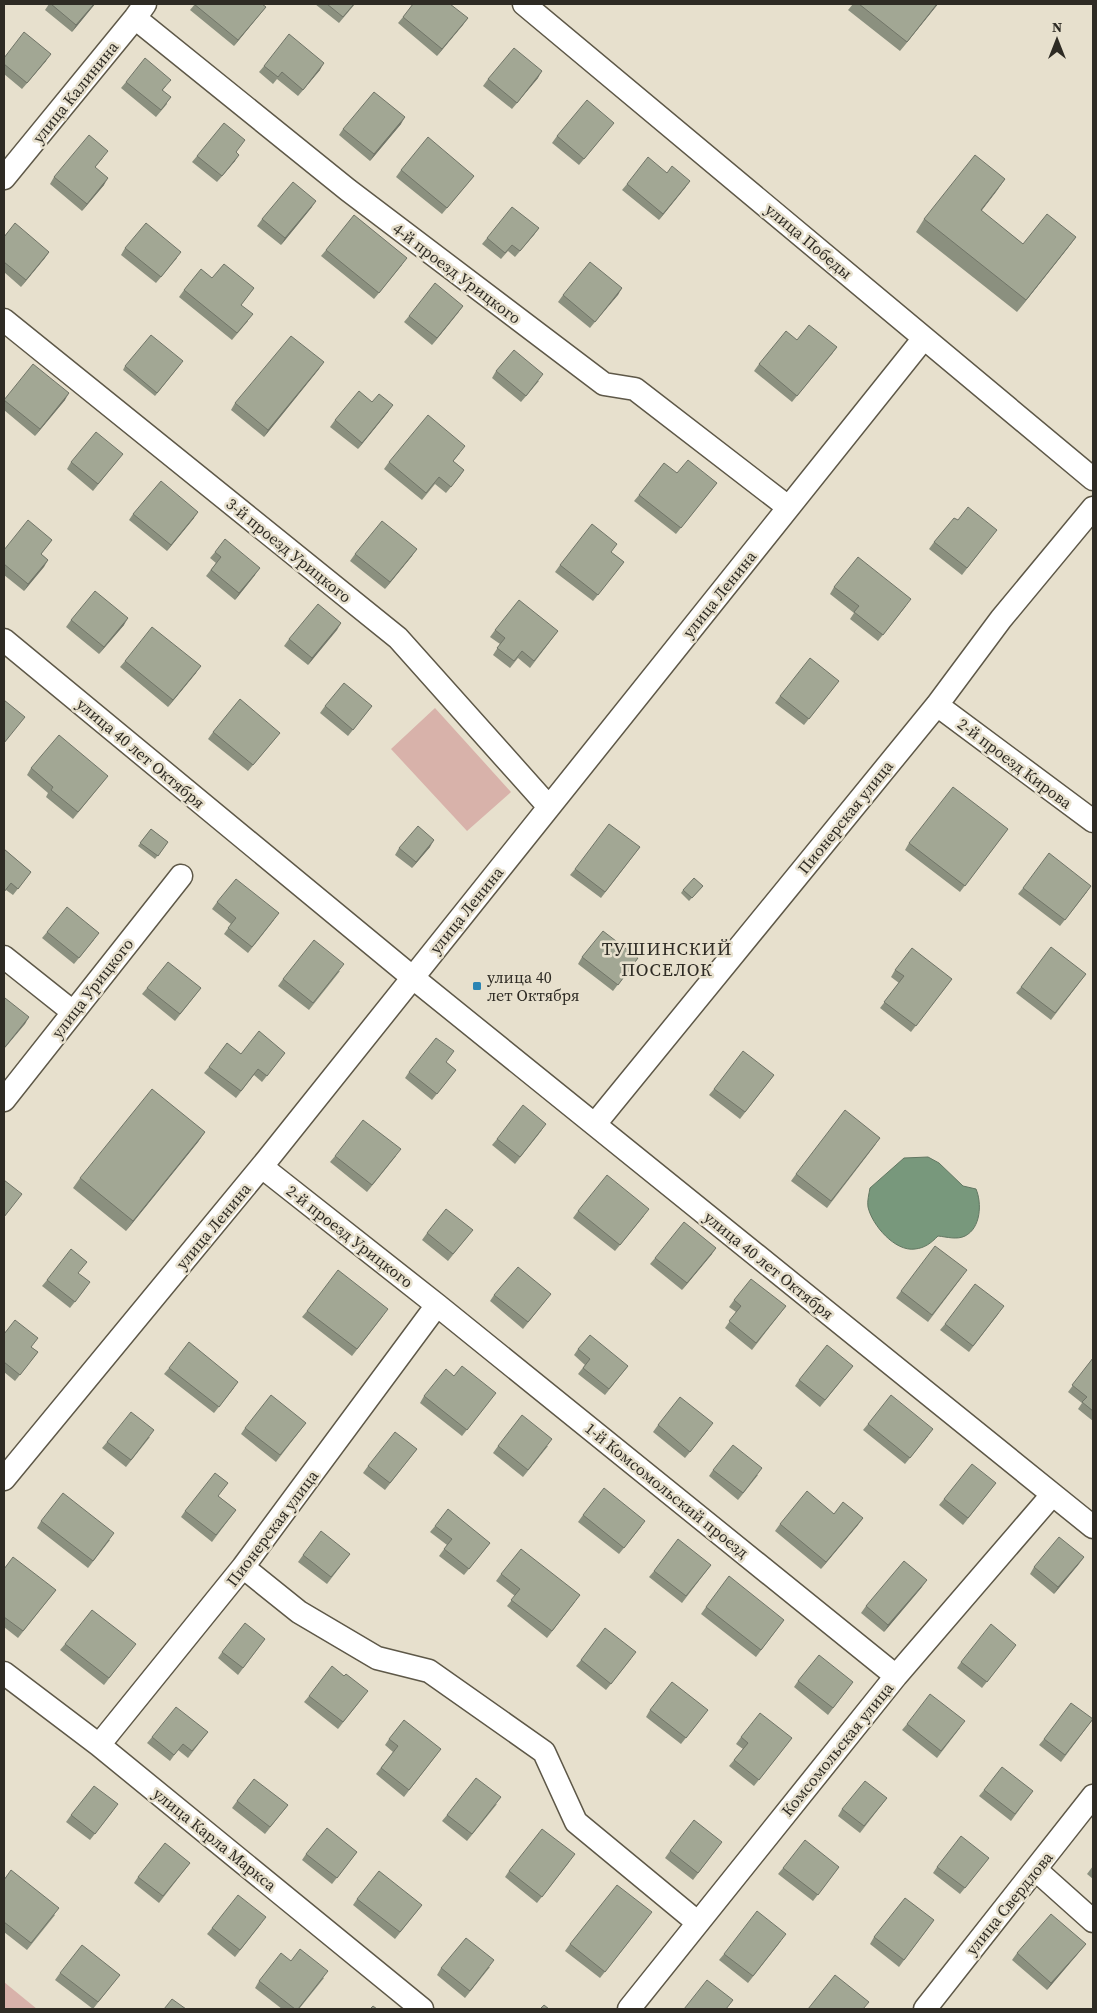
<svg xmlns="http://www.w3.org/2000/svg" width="1097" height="2013" font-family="'Source Serif 4',serif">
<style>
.green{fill:#d8b2aa}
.water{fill:#78987c;stroke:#627762}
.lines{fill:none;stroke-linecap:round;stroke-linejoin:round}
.minor-casing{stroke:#5e5848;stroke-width:25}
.minor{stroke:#fff;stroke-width:22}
.wall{fill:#8b907f}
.shaded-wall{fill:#717568}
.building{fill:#a2a794;stroke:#717568}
.poi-dot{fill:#2c85b3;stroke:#e7e0cd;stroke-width:2}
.labels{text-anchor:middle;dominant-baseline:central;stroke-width:5;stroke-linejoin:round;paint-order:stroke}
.street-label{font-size:16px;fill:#2e2b24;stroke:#e7e0cd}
.poi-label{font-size:16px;fill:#2e2b24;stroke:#e7e0cd;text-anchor:start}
.neighbourhood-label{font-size:18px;letter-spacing:1px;fill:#2e2b24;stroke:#e7e0cd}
</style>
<rect width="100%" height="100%" fill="#e7e0cd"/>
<path class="green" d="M435 708 511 792 467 831 391 749Z
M4 1982 37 2009H4Z"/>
<path class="water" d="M928 1157 939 1163 963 1186 976 1189C982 1203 981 1228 965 1236 957 1240 947 1237 938 1236 931 1243 925 1248 915 1249 895 1252 872 1225 868 1207 867 1201 869 1194 870 1188L904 1158Z"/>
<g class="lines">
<g class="minor-casing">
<path id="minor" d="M524 4 1093 479
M135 18 348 190 604 384 635 389 788 507
M4 178 135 18 145 4
M4 320 398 638 549 807
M4 640 412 977 1093 1527
M937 705 1093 821
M4 957 73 1012
M4 1100 181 876
M595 1124 937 705 1001 619 1093 508
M262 1167 437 1305 896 1676
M4 1479 267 1160 924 338
M243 1567 299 1612 377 1658 429 1671 544 1752 576 1822 697 1922
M4 1673 99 1745 422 2009
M99 1745 243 1567 437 1305
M1036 1870 1093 1921
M629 2009 896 1676 1052 1495
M925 2009 1093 1796"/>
</g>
<use href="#minor" class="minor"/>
</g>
<path class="wall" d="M49 4H95L72 32 45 10Z
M195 4 266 7 234 46 190 10Z
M315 4H355L339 23Z
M853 4H938L900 51 848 10Z
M403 17 468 18 437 56 398 23Z
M4 58 46 61 22 89 4 74Z
M264 66 320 70 298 96 277 79 273 84 259 72Z
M538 78 512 109 483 86 488 79Z
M126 82 166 86 163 90 167 104 156 117 121 88Z
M401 124 370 161 339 135 343 129Z
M609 129 579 165 552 143 557 136Z
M236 152 235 161 217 182 192 162 197 156Z
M103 158 95 167 104 185 82 211 50 184 54 177Z
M401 170 474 176 442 214 396 177Z
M667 173 690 181 659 220 622 190 627 184Z
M1005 179 981 211 1023 244 1076 237 1067 249 1017 312 916 232 924 219Z
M312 207 281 245 257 226 262 219Z
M539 228 515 257 508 251 501 259 482 244 487 238Z
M4 237 49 252 21 287 4 272Z
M125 248 177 258 156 283 121 255Z
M326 250 402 265 374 299 321 256Z
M212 278 254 288 241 305 248 321 232 340 179 297 184 290Z
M622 288 590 328 558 302 563 295Z
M463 306 432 345 404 322 409 316Z
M837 347 792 402 754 371 759 364Z
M181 364 155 396 123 370 125 366Z
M319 369 264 437 231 410 235 403Z
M496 371 539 381 521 402 492 378Z
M4 400H65L35 436 4 410Z
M372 402 388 412 358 449 330 427 335 420Z
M460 453 453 461 464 470 460 476 446 493 435 484 422 500 384 469 389 462Z
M118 460 93 491 67 469 71 462Z
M677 473 717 483 676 534 634 501 639 495Z
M133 514 194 518 167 551 129 520Z
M992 536 962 575 929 549 934 542Z
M52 540 41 554 48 560 24 591 4 575V550Z
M215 552 255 575 235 600 206 576 216 563 210 558Z
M611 552 624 562 593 601 555 572 560 565Z
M355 554 412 556 385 589 350 561Z
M834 587 906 606 878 641 850 619 854 613 830 594Z
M71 620 124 625 99 654 66 627Z
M341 623 308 665 284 646 289 639Z
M495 630 558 631 530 668 518 658 510 668 493 655 500 644 490 637Z
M125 661 196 673 168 707 120 667Z
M839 681 804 725 775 703 780 696Z
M325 706H372L348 736 320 713Z
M213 732 275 739 248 771 208 739Z
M31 768 103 782 73 819 46 797 48 793 27 775Z
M151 829 168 842 155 859 138 846Z
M1008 829 960 892 905 850 909 843Z
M430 847 412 868 395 855 399 848Z
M640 847 601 898 570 875 575 869Z
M4 849 31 872 13 895 6 890Z
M703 886 689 901 681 893 683 890Z
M1023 888 1087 892 1060 926 1018 894Z
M217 902 274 920 248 953 224 934 231 924 212 909Z
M47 932 94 940 74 964 42 938Z
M582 957 638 958 613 991 578 964Z
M895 970 952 979 911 1032 880 1008 899 983 891 977Z
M340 971 309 1010 278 986 283 979Z
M1086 974 1051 1020 1016 993 1021 987Z
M147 988H201L175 1021 142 994Z
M285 1053 262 1082 254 1075 236 1098 204 1073 209 1067 241 1054Z
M446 1062 456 1070 432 1100 405 1078 409 1072Z
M774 1075 740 1119 709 1095 714 1089Z
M542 1130 515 1164 492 1145 497 1139Z
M205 1132 198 1142 126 1231 73 1188 80 1178Z
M876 1144 827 1208 791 1181 796 1174Z
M335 1156H396L367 1192 330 1162Z
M578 1211 644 1216 615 1251 573 1218Z
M427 1233 468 1236 448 1261 422 1240Z
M712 1254 682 1290 650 1264 655 1258Z
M78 1273 85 1289 70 1308 42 1286 47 1280Z
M962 1277 928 1322 896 1298 901 1291Z
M494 1295 546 1300 523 1329 490 1301Z
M734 1300 786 1306 752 1350 725 1328 736 1312 729 1307Z
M307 1311 383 1316 352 1356 302 1317Z
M999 1313 969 1352 940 1330 945 1324Z
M4 1334 31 1347 38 1352 15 1381 4 1372Z
M578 1349 628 1366 605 1395 578 1374 585 1365 574 1355Z
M1093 1358V1421L1078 1409 1082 1403 1068 1392Z
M853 1366 820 1407 795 1386 799 1380Z
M169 1368 234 1388 214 1413 164 1374Z
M454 1376 491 1399 462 1436 420 1403 424 1396Z
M306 1423 276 1462 241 1434 245 1428Z
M868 1424 928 1436 905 1464 863 1430Z
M658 1425 708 1430 685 1458 653 1432Z
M150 1437 126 1467 102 1448 107 1442Z
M498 1446H548L523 1477 493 1453Z
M417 1449 385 1490 363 1473 368 1466Z
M713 1470 758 1475 738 1500 709 1476Z
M996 1483 963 1525 939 1505 944 1499Z
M218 1496 236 1510 212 1542 181 1517 185 1511Z
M834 1514 863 1518 821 1569 775 1531 780 1524Z
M583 1515 641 1527 619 1554 578 1522Z
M41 1521 110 1540 88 1568 37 1528Z
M435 1526 490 1543 464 1575 439 1556 447 1545 430 1532Z
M350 1554 327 1584 298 1562 303 1555Z
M1084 1557 1054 1594 1030 1574 1034 1567Z
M711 1565 682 1603 649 1577 654 1571Z
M4 1569 56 1590 18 1638 4 1627Z
M501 1574 575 1602 547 1638 507 1606 515 1596 496 1581Z
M922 1587 884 1632 861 1613 866 1606Z
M706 1607 784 1620 756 1657 701 1614Z
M265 1639 238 1675 218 1658 222 1652Z
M65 1644 131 1650 104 1685 60 1650Z
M1016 1645 982 1688 957 1668 961 1662Z
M631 1659 606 1690 576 1666 581 1660Z
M344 1676 363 1697 338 1729 304 1702 309 1696Z
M798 1681 853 1682 828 1715 794 1687Z
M650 1710H708L681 1744 646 1717Z
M1093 1719 1061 1762 1039 1745 1044 1739Z
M907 1724 960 1728 937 1758 902 1730Z
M208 1732 188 1758 178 1750 170 1761 147 1743 152 1737Z
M741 1737 792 1738 754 1786 729 1766 743 1749 736 1744Z
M389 1739 441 1749 404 1797 376 1774 393 1752 385 1745Z
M984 1790 1033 1791 1011 1821 979 1796Z
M887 1798 860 1833 838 1816 842 1809Z
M237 1801 288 1805 265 1834 232 1808Z
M497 1804 467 1841 442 1821 447 1815Z
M113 1811 90 1840 66 1822 71 1815Z
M722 1842 693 1880 665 1858 670 1851Z
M357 1852 332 1884 302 1860 306 1854Z
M989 1858 960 1894 933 1873 937 1867Z
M570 1861 537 1903 505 1877 509 1871Z
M190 1863 159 1903 134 1883 138 1877Z
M1093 1866V1879L1087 1874Z
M839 1867 813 1901 778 1874 783 1868Z
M4 1880 55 1915 27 1950 4 1932Z
M357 1899 422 1905 395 1939 353 1905Z
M647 1919 600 1978 565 1951 570 1944Z
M934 1920 899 1967 870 1944 874 1937Z
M261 1924 235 1957 207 1934 212 1928Z
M781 1941 748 1983 719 1960 724 1954Z
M1086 1944 1081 1950 1047 1990 1012 1960 1017 1953Z
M291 1961 324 1978 299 2009H282L255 1988 259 1981Z
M490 1967 465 1998 437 1975 441 1968Z
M60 1973 115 1981 93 2009 55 1980Z"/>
<path class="shaded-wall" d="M94 4H95L72 32 76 25Z
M937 4H938L900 51 907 42Z
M266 7 261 13 234 46 238 40Z
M468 18 463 25 437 56 442 49Z
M51 54 46 61 22 89 27 83Z
M324 63 320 70 298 96 303 90Z
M542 71 538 78 512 109 517 103Z
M405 117 401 124 370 161 374 154Z
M239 155 235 161 217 182 222 176Z
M108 178 104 185 82 211 87 204Z
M1005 179 996 192 972 223 981 210Z
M690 181 685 188 659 220 663 214Z
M316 201 312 207 281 245 285 238Z
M539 228 534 235 515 257 520 251Z
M1076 237 1067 249 1017 312 1026 300Z
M49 252 45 258 21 287 26 280Z
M622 288 618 295 590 328 595 322Z
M463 306 458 313 432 345 437 338Z
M837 347 832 354 792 402 797 396Z
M324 362 319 369 264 437 268 430Z
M69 393 65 400 35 436 40 429Z
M393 405 388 412 358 449 362 443Z
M198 512 194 518 167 551 171 545Z
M417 549 412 556 385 589 390 582Z
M48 560 44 567 24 591 28 584Z
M260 568 255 575 235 600 239 593Z
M128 618 124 625 99 654 104 647Z
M341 623 337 630 308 665 312 658Z
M201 666 196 673 168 707 173 700Z
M434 840 430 847 412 868 416 862Z
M29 1017 25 1024 4 1049V1048Z
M205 1132 198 1142 126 1231 133 1221Z
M716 1248 712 1254 682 1290 687 1283Z
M863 1518 858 1525 821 1569 826 1562Z
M1084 1557 1079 1564 1054 1594 1058 1587Z
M927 1580 922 1587 884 1632 888 1625Z
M1086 1944 1081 1950 1047 1990 1051 1983Z"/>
<path class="building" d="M51 4H94L76 25Z
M194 4H262L266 7 238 40Z
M327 4H354L343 17Z
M413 4H450L468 18 442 49 403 17Z
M859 4H937L907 42Z
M24 32 51 54 27 83 4 64V58Z
M289 34 324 63 303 90 282 72 278 77 264 66Z
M514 48 542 71 517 103 488 79Z
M145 58 171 80 162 90 171 97 161 110 126 82Z
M374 92 405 117 374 154 343 129Z
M587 100 614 123 584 159 557 136Z
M224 123 245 140 236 152 239 155 222 176 197 156Z
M89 135 108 151 95 167 108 178 87 204 54 177Z
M428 137 474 176 447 208 401 170Z
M975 155 1005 179 981 210 1023 244 1047 214 1076 237 1026 300 924 219Z
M648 157 667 173 672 166 690 181 663 214 627 184Z
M293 182 316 201 285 238 262 219Z
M512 207 539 228 520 251 512 245 505 253 487 238Z
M354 215 407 258 379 293 326 250Z
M15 223 49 252 26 280 4 262V237Z
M146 223 181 252 161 277 125 248Z
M590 262 622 288 595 322 563 295Z
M224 264 254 288 241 305 253 314 237 333 184 290 201 269 212 278Z
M435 283 463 306 437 338 409 316Z
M809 325 837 347 797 396 759 364 786 331 797 340Z
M151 335 183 361 157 393 125 366Z
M291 336 324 362 268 430 235 403Z
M514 350 543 374 526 396 496 371Z
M33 364 69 393 40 429 4 400Z
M359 391 372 402 379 394 393 405 362 443 335 420Z
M428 415 465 446 453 461 464 470 451 487 439 477 426 493 389 462Z
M96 432 123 454 98 484 71 462Z
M688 460 717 483 681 528 639 495 664 463 677 473Z
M161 481 198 512 171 545 133 514Z
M968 507 997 530 967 568 934 542 954 518 958 520Z
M28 520 52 540 41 554 48 560 28 584 4 564V550Z
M382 521 417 549 390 582 355 554Z
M592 524 617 544 611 552 624 562 598 595 560 565Z
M225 539 260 568 239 593 211 570 221 557 215 552Z
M858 557 911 599 883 635 854 612 859 606 834 587Z
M95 591 128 618 104 647 71 620Z
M519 600 558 631 534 661 522 651 514 661 497 648 505 638 495 630Z
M318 604 341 623 312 658 289 639Z
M152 627 201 666 173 700 125 661Z
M810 658 839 681 809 719 780 696Z
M344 683 372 706 353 730 325 706Z
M240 699 280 733 253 765 213 732Z
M4 700 25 717 4 743Z
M59 735 108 776 78 812 51 790 53 787 31 768Z
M953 787 1008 829 965 886 909 843Z
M609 824 640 847 605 892 575 869Z
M418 826 434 840 416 862 399 848Z
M151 829 168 842 158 856 140 843Z
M4 849 31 872 18 889 11 883 4 892Z
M1049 853 1091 886 1065 920 1023 888Z
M694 878 703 886 692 898 683 890Z
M236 879 279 913 252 947 228 928 236 918 217 902Z
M67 907 99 933 79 958 47 932Z
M603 931 638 958 618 985 582 957Z
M314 940 344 964 313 1003 283 979Z
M1051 947 1086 974 1055 1013 1021 987Z
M912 948 952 979 916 1026 884 1002 904 976 895 970Z
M168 962 201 988 180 1014 147 988Z
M5 998 29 1017 5 1047 4 1046V999Z
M259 1031 285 1053 267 1076 258 1069 241 1091 209 1067 227 1043 241 1054Z
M436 1038 454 1051 446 1062 456 1070 437 1094 409 1072Z
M743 1051 774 1075 745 1112 714 1089Z
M152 1089 205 1132 133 1221 80 1178Z
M523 1105 546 1124 520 1157 497 1139Z
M845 1110 880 1138 831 1201 796 1174Z
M363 1120 401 1149 372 1185 335 1156Z
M607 1175 649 1209 620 1245 578 1211Z
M4 1180 22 1194 4 1217Z
M446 1209 473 1230 453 1254 427 1233Z
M684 1222 716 1248 687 1283 655 1258Z
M935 1246 967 1270 932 1315 901 1291Z
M71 1249 87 1262 78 1273 90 1282 75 1302 47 1280Z
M518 1267 551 1294 528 1322 494 1295Z
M338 1270 388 1309 357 1349 307 1311Z
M751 1279 786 1306 756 1343 729 1321 741 1306 734 1300Z
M975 1284 1004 1306 973 1346 945 1324Z
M15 1320 38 1338 31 1347 38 1352 20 1375 4 1362V1334Z
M590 1335 628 1366 609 1389 583 1368 590 1359 578 1349Z
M189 1342 238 1382 219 1407 169 1368Z
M827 1345 853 1366 825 1400 799 1380Z
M1093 1358V1411L1082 1402 1087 1397 1072 1385Z
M462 1366 496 1393 467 1430 424 1396 446 1369 454 1376Z
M271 1395 306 1423 280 1455 245 1428Z
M891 1395 933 1429 910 1458 868 1424Z
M680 1397 713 1423 690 1452 658 1425Z
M131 1412 154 1430 131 1460 107 1442Z
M522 1415 552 1439 528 1470 498 1446Z
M395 1432 417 1449 390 1483 368 1466Z
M733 1445 762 1468 743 1493 713 1470Z
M972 1464 996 1483 968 1518 944 1499Z
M215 1473 228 1483 218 1496 236 1510 216 1535 185 1511Z
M604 1488 645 1521 624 1548 583 1515Z
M807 1491 834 1514 843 1502 863 1518 826 1562 780 1524Z
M63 1493 114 1533 93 1561 41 1521Z
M448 1509 490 1543 469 1569 444 1549 452 1539 435 1526Z
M321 1531 350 1554 331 1577 303 1555Z
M1059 1537 1084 1557 1058 1587 1034 1567Z
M678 1539 711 1565 686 1596 654 1571Z
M521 1549 580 1595 552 1631 511 1600 520 1589 501 1574Z
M13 1557 56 1590 23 1631 4 1617V1569Z
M904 1561 927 1580 888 1625 866 1606Z
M729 1576 784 1620 761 1650 706 1607Z
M92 1610 136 1644 109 1678 65 1644Z
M245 1623 265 1639 243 1668 222 1652Z
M991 1624 1016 1645 987 1682 961 1662Z
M605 1628 636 1652 611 1684 581 1660Z
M819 1655 853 1682 833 1708 798 1681Z
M332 1666 344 1676 346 1674 368 1691 343 1722 309 1696Z
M672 1682 708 1710 686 1738 650 1710Z
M930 1694 965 1721 941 1751 907 1724Z
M1071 1703 1093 1719 1065 1755 1044 1739Z
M176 1707 208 1732 192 1751 183 1744 174 1755 152 1737Z
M760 1713 792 1738 759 1780 734 1760 748 1743 741 1737Z
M404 1720 441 1749 409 1790 381 1768 398 1746 389 1739Z
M1002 1767 1033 1791 1015 1814 984 1790Z
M476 1778 501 1797 472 1834 447 1815Z
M254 1779 288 1805 270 1827 237 1801Z
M865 1781 887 1798 864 1826 842 1809Z
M94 1786 118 1804 95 1834 71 1815Z
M694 1820 722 1842 698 1873 670 1851Z
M327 1828 357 1852 337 1878 306 1854Z
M542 1829 575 1854 542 1897 509 1871Z
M961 1836 989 1858 965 1888 937 1867Z
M805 1840 839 1867 818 1895 783 1868Z
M165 1843 190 1863 163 1896 138 1877Z
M11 1870 59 1908 31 1943 4 1922V1880Z
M379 1871 422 1905 400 1932 357 1899Z
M617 1885 652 1912 605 1972 570 1944Z
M238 1895 266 1917 240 1950 212 1928Z
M905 1898 934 1920 904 1960 874 1937Z
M757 1911 786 1934 753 1976 724 1954Z
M1051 1914 1086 1944 1051 1983 1017 1953Z
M466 1938 494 1960 470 1991 441 1968Z
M82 1945 120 1975 98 2002 60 1973Z
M300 1949 328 1971 298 2009H295L259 1981 281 1953 291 1961Z
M835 1975 869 2002 863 2009H808Z
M707 1980 733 2000 726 2009H684Z
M172 1999 186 2009H164Z
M544 2005 549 2009H540Z
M373 2006 377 2009H370Z"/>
<rect class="poi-dot" x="472" y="981" width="10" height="10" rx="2.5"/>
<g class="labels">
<g class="street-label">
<text transform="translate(75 92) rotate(-51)">улица Калинина</text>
<text transform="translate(809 241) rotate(40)">улица Победы</text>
<text transform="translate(457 273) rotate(37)">4-й проезд Урицкого</text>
<text transform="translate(289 550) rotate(39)">3-й проезд Урицкого</text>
<text transform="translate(719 594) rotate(-51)">улица Ленина</text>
<text transform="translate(141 753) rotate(40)">улица 40 лет Октября</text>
<text transform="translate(1015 763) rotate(37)">2-й проезд Кирова</text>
<text transform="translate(845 817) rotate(-51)">Пионерская улица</text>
<text transform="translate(466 910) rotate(-51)">улица Ленина</text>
<text transform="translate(92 988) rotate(-52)">улица Урицкого</text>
<text transform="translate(213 1226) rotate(-50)">улица Ленина</text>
<text transform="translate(350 1236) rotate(38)">2-й проезд Урицкого</text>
<text transform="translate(769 1265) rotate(39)">улица 40 лет Октября</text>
<text transform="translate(667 1490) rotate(39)">1-й Комсомольский проезд</text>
<text transform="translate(272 1528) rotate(-53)">Пионерская улица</text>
<text transform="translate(837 1749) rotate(-51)">Комсомольская улица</text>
<text transform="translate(215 1839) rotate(39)">улица Карла Маркса</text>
<text transform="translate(1009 1903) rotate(-51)">улица Свердлова</text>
</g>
<g class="poi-label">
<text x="487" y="977">улица 40<tspan x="487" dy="18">лет Октября</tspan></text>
</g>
<g class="neighbourhood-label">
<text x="667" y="948">ТУШИНСКИЙ<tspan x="667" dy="21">ПОСЕЛОК</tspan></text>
</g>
</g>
<rect width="1097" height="2013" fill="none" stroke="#2e2b24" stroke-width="10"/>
<g transform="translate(1057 40)" stroke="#e7e0cd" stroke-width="4" paint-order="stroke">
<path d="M0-4L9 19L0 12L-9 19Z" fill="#2e2b24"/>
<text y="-8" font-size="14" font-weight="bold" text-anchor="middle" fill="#2e2b24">N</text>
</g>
</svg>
